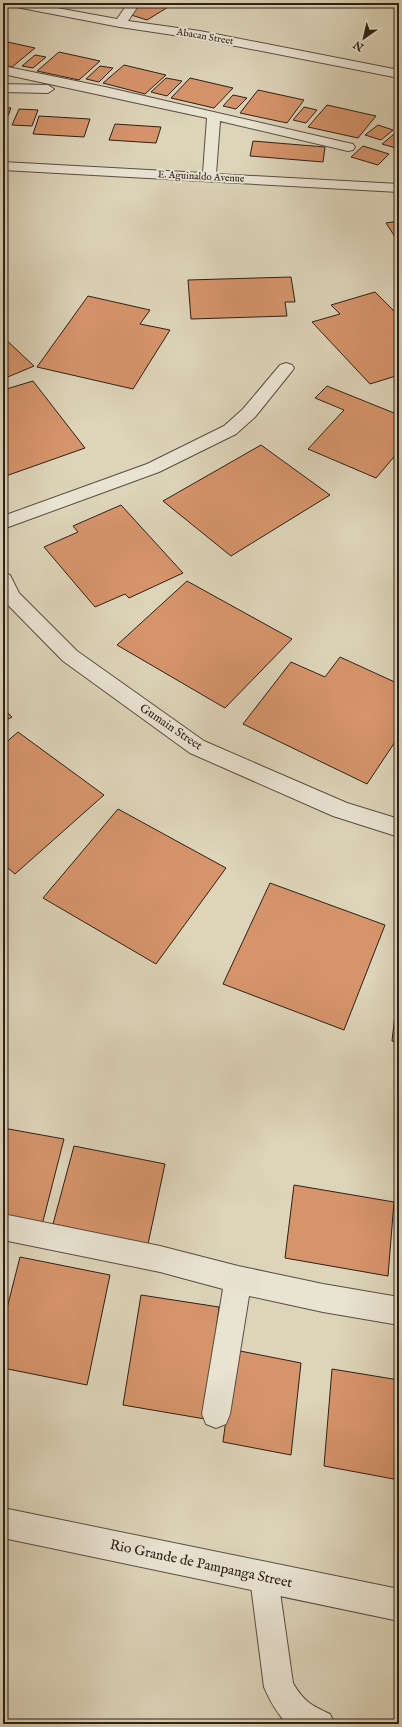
<svg xmlns="http://www.w3.org/2000/svg" width="402" height="1727" font-family="'IM FELL English',serif">
<style>
.building{fill:#d6946b;stroke:#2d2017}
.lines{fill:none;stroke-linecap:round;stroke-linejoin:round}
.lane-casing{stroke:#594d40;stroke-width:2}
.street-casing{stroke:#594d40;stroke-width:2}
.lane{fill:#e9e3d2;fill-rule:evenodd}
.street{fill:#e9e3d2;fill-rule:evenodd}
.labels{text-anchor:middle;dominant-baseline:central;stroke-width:4;stroke-linejoin:round;paint-order:stroke}
.far-street-label{font-size:10px;fill:#2d2017;stroke:#e9e3d2}
.street-label{font-size:12px;fill:#2d2017;stroke:#e9e3d2}
.near-street-label{font-size:14px;fill:#2d2017;stroke:#e9e3d2}
</style>
<rect width="100%" height="100%" fill="#ddd4b9"/>
<filter id="stains"><feTurbulence type="fractalNoise" baseFrequency=".005" numOctaves="4"/><feColorMatrix values="0 0 0 0 .2 0 0 0 0 .09 0 0 0 0 .02 0 0 0 .5 -.17"/></filter>
<radialGradient id="worn" r=".72"><stop offset=".6" stop-color="#630" stop-opacity="0"/><stop offset="1" stop-color="#630" stop-opacity=".3"/></radialGradient>
<path class="building" d="M145 3H172L173 4 147 20 128 14Z
M3 41 35 48 12 67 3 65Z
M59 52 100 61 79 80 37 71Z
M35 55 46 57 33 68 22 66Z
M124 65 166 75 145 94 103 83Z
M100 66 113 68 99 82 86 79Z
M166 78 182 81 167 96 151 92Z
M190 78 233 88 214 108 171 98Z
M258 90 304 100 287 123 240 113Z
M233 95 247 98 236 109 223 106Z
M327 105 376 116 358 138 308 127Z
M3 107 11 108 3 128Z
M304 107 317 110 306 123 293 120Z
M19 109 38 110 32 126 12 125Z
M39 116 90 119 84 137 33 134Z
M115 124 161 127 156 143 109 140Z
M378 125 393 130 381 140 365 135Z
M399 130V149L382 144Z
M253 141 325 147 323 162 250 156Z
M363 146 389 154 378 165 351 157Z
M399 221V243L386 223Z
M291 277 295 302H285L287 316 191 319 188 280Z
M375 292 399 316V375L370 384 312 322 340 314 331 305Z
M88 296 150 310 140 324 170 330 133 389 37 367Z
M3 337 34 366 3 379Z
M33 381 85 448 3 477V390Z
M327 386 399 415V451L376 478 308 449 344 410 315 398Z
M261 445 330 495 231 556 163 501Z
M121 505 183 573 129 598 125 594 95 607 44 547 78 532 73 526Z
M187 581 292 639 225 708 117 645Z
M340 657 399 684V705L396 710 399 711V736L367 784 243 724 291 662 325 677Z
M3 708 12 717 3 722Z
M18 732 104 795 15 874 3 864V745Z
M118 809 226 868 156 964 43 898Z
M270 883 385 925 344 1030 223 984Z
M399 979V1043L392 1041Z
M3 1128 64 1139 42 1225 3 1217Z
M74 1146 165 1164 148 1244 53 1224Z
M294 1185 394 1202 388 1276 285 1258Z
M20 1257 110 1275 87 1385 3 1368V1324Z
M141 1295 219 1307 205 1419 123 1405Z
M235 1350 301 1363 291 1455 223 1442Z
M332 1369 399 1380V1480L324 1466Z"/>
<g class="lines">
<g class="lane-casing">
<path id="lane" d="M264 1564 274 1568 278 1578 293 1683C304 1702 311 1705 330 1714L335 1724H287C277 1713 270 1701 264 1687L250 1578 254 1568Z"/>
</g>
<g class="street-casing">
<path id="street" d="M5 3H30L117 19 128 3H140L128 21 200 31 399 70V78L200 39 120 27 11 6Z
M3 66 105 87 348 143 353 144 355 147 353 150 348 151 220 121 216 174 399 184V192L3 170V162L203 173 207 118 3 74Z
M3 84 48 85 54 89 48 93 3 92Z
M286 363 292 365 294 368 292 371 255 417 236 434 159 472 3 529V516L147 464 224 426 243 409 280 365Z
M3 573 10 575 19 593 77 651 204 741 347 803 399 819V837L333 816 190 753 63 661 5 602 3 598Z
M3 1214 160 1246 238 1266 323 1284 399 1297V1325L323 1312 249 1296 230 1414 226 1424 216 1428 206 1424 202 1414 223 1289 160 1272 3 1240Z
M3 1508 399 1589V1621L3 1538Z"/>
</g>
<use href="#lane" class="lane"/>
<use href="#street" class="street"/>
</g>
<g class="labels">
<g class="far-street-label">
<text transform="translate(205 37) rotate(10)">Abacan Street</text>
<text transform="translate(201 177) rotate(3)">E. Aguinaldo Avenue</text>
</g>
<g class="street-label">
<text transform="translate(171 727) rotate(34)">Gumain Street</text>
</g>
<g class="near-street-label">
<text transform="translate(201 1564) rotate(12)">Rio Grande de Pampanga Street</text>
</g>
</g>
<rect width="402" height="1727" fill="none" stroke="#ddd4b9" stroke-width="16"/>
<rect x="4" y="4" width="394" height="1719" fill="none" stroke="#2d2017" stroke-width="2"/>
<rect x="8" y="8" width="386" height="1711" fill="none" stroke="#2d2017"/>
<g transform="translate(364 38) rotate(214)" stroke="#e9e3d2" stroke-width="3" paint-order="stroke">
<path d="M0-3L7 15L0 10L-7 15Z" fill="#2d2017"/>
<text y="-6" font-size="11" font-weight="bold" text-anchor="middle" fill="#2d2017">N</text>
</g>
<rect width="100%" height="100%" filter="url(#stains)"/>
<rect width="100%" height="100%" fill="url(#worn)"/>
</svg>
